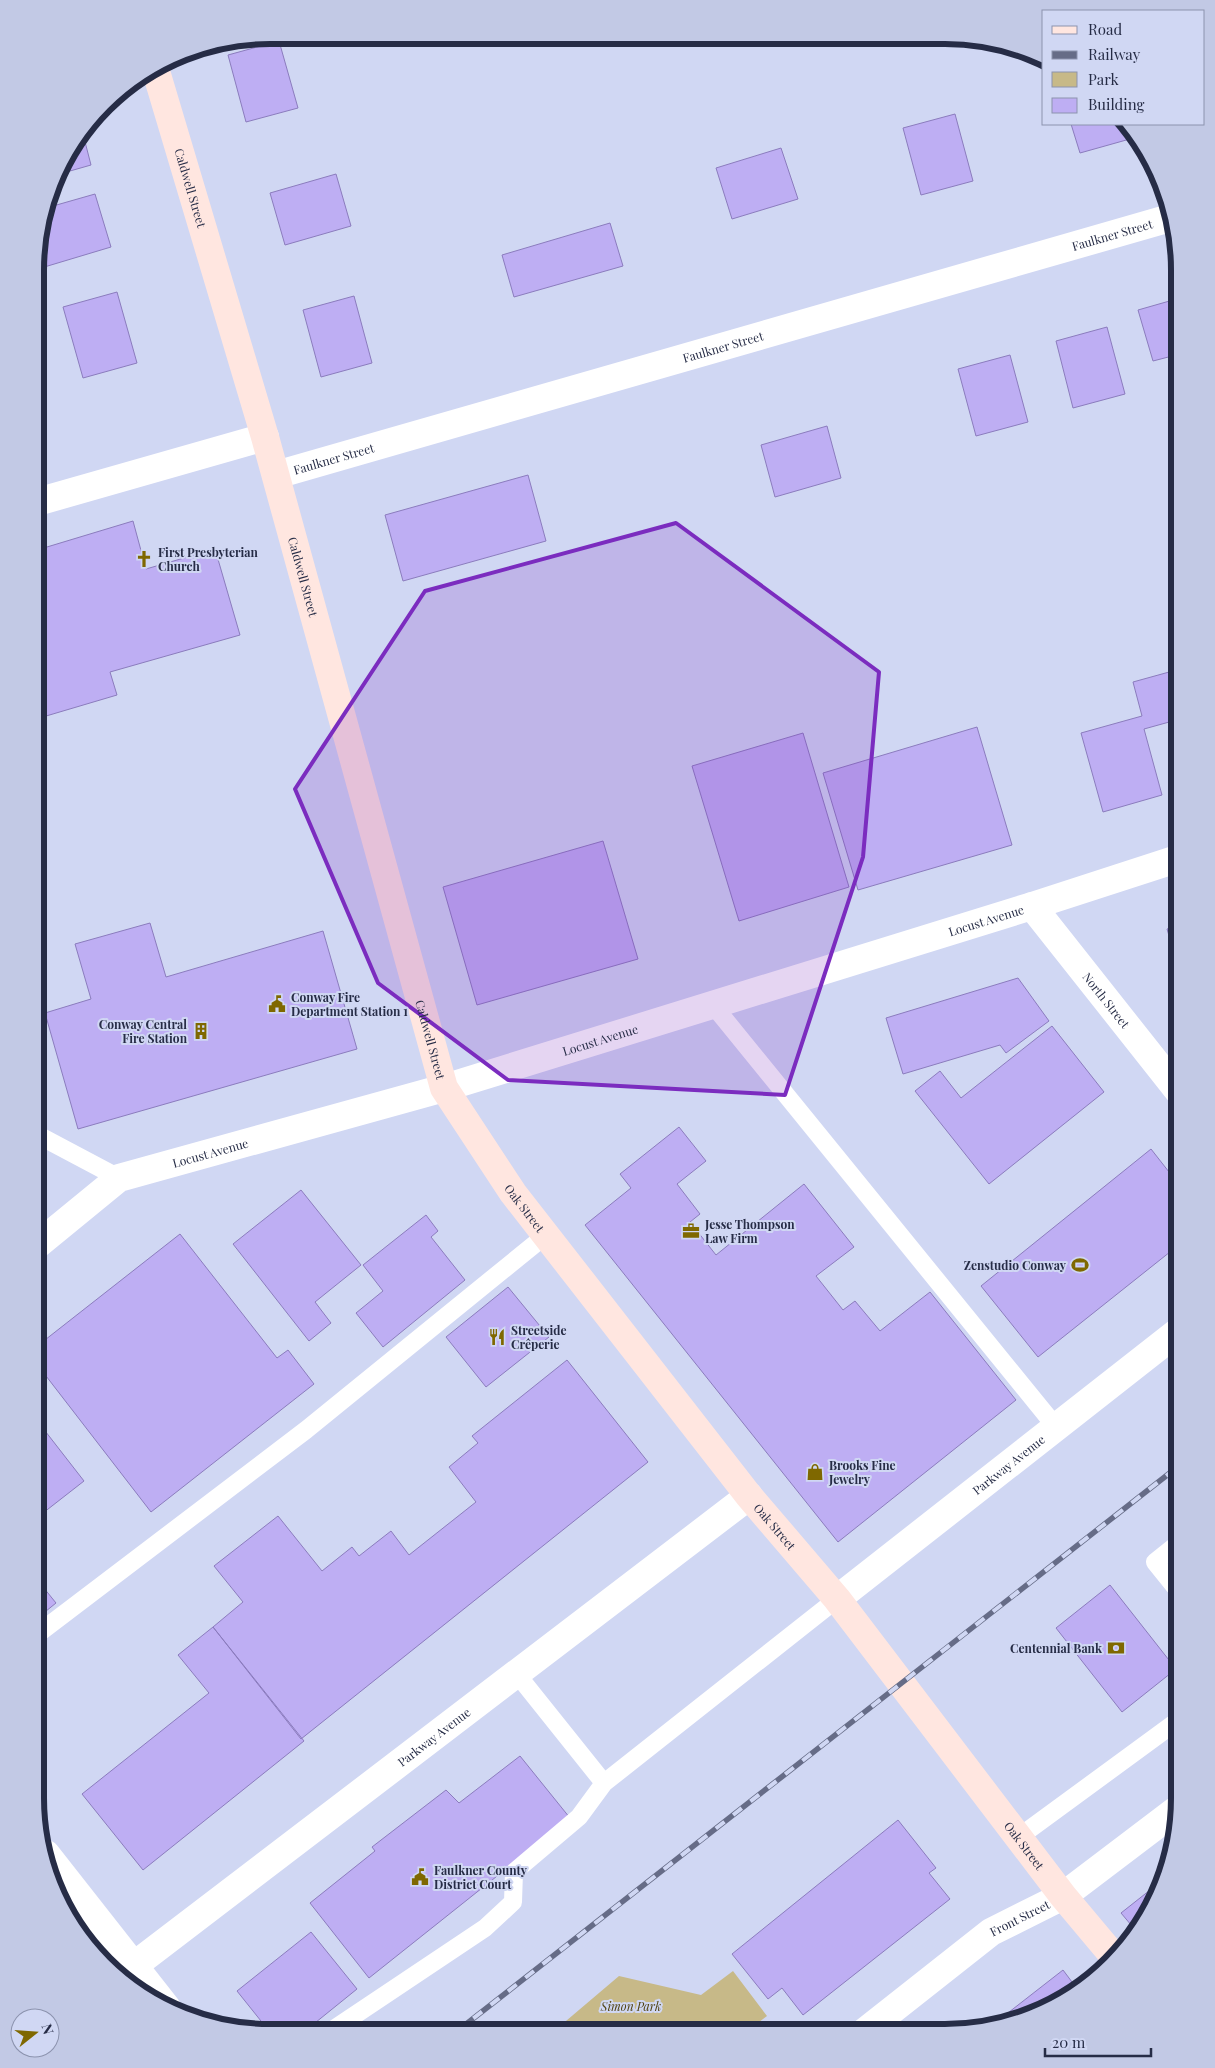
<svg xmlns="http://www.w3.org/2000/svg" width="1215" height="2068" font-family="'Playfair Display',serif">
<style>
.green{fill:#c7b988}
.building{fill:#beaef3;stroke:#8b7cbd}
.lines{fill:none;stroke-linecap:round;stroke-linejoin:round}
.service{stroke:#fff;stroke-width:18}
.minor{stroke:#fff;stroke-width:28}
.tertiary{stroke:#fff;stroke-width:28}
.secondary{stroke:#ffe6e0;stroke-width:28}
.rail-casing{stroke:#666c87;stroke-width:5.5}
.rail{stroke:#d0d7f3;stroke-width:4;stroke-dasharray:11;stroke-linecap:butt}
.marked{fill:#7b2cbf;fill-opacity:0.2;stroke:#7b2cbf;stroke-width:4;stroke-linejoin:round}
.labels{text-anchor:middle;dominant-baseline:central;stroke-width:4;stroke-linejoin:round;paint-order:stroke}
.street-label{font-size:12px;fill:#262c46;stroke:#d0d7f3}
.poi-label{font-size:12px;font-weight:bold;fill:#262c46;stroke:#d0d7f3;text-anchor:start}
.park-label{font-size:12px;font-style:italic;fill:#504312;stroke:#d0d7f3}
.rim{fill:none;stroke:#262c46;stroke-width:6}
</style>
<rect width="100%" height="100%" fill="#d0d7f3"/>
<path class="green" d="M733 1971 767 2016 746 2032H553L619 1976 701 1995Z"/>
<path class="building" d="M279 41 298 108 246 122 228 55Z
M955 114 973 181 921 195 903 128Z
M1071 124H1129L1137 137 1080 153Z
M83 134 91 165 56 175 59 165Z
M781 148 798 199 732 219 716 168Z
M336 174 351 226 285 245 270 193Z
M95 194 111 247 41 268 37 255V239L46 208Z
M610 223 623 266 514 297 502 255Z
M117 292 137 363 83 378 63 307Z
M354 296 372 363 321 377 303 310Z
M1180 298V354L1153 361 1138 310Z
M1107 327 1125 394 1073 408 1056 341Z
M1010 355 1028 422 976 436 958 369Z
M827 426 841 478 775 497 761 445Z
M528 475 546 541 403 581 385 515Z
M133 521 146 569 215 549 240 635 110 672 117 695 36 719 37 550Z
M1180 669V719L1144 729 1162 795 1103 812 1081 733 1142 716 1133 682Z
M977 727 1012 845 858 890 823 773Z
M803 733 849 887 739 921 692 766Z
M603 841 638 959 477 1005 443 887Z
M150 923 166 977 323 931 357 1049 78 1129 45 1013 91 999 75 944Z
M1180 925V973L1167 929Z
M1018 978 1049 1021 1006 1053 1000 1045 903 1074 886 1018Z
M1052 1026 1104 1092 989 1184 915 1091 940 1071 961 1098Z
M679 1127 706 1161 677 1184 700 1214 690 1222 716 1255 804 1184 854 1247 816 1276 843 1310 855 1301 880 1331 930 1292 1016 1400 838 1542 585 1225 631 1188 620 1174Z
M1151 1149 1180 1186V1244L1038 1357 981 1286Z
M301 1190 361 1265 315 1302 331 1323 309 1341 233 1244Z
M426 1215 438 1231 431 1237 465 1280 383 1347 356 1313 383 1291 363 1265Z
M180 1234 277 1358 288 1350 314 1384 151 1512 36 1363V1347Z
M508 1287 549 1337 486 1387 446 1337Z
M567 1360 648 1462 301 1739 213 1627 243 1602 214 1566 278 1516 322 1571 352 1547 359 1556 391 1531 409 1555 476 1502 449 1467 478 1443 472 1436Z
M35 1418 84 1481 43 1513 35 1504Z
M35 1577 56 1603 35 1620Z
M1110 1585 1176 1669 1122 1712 1056 1628Z
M213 1627 304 1741 143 1870 82 1794 209 1693 178 1655Z
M520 1756 570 1818 369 1978 310 1903 375 1851 372 1847 446 1790 459 1803Z
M898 1820 936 1868 929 1873 950 1899 803 2015 782 1988 768 1999 732 1954Z
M1164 1879 1162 1888 1137 1932 1121 1913Z
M311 1932 357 1989 305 2031H269L237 1991Z
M1063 1970 1078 1990 1035 2015 995 2023Z"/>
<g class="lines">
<path class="service" d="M713 1005 1056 1427
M36 1134 119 1178
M1180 1593 1155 1562 1180 1542
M35 1636 306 1430 546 1235
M516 1673 604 1783 837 1599
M1019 1837 1180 1719
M331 2031 485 1928 513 1902 514 1872 579 1817 604 1783"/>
<g class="minor">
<path id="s1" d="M276 475 1170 218"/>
<path d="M37 502 265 437"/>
<path id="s2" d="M1032 906 1180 1093"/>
<path id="s3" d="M36 1246 119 1178 444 1088 1032 906 1180 858"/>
<path id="s4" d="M837 1599 1180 1330"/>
<path d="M46 1854 167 2008"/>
<path id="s5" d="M119 1977 749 1496"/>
</g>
<path class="tertiary" id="s6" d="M863 2033 991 1932 1063 1896 1179 1808"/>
<path class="secondary" id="s7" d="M155 68 265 437 444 1088 513 1193 749 1496 837 1599 1063 1896 1115 1958"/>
<g class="rail-casing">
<path id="rail" d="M456 2032 1180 1465"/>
</g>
<use href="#rail" class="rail"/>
</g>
<path class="marked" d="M676 523 879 672 863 857 785 1095 508 1080 378 983 295 789 425 591Z"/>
<defs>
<g id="church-bare" transform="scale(1.35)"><path d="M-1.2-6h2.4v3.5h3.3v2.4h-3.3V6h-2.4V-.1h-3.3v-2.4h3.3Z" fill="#7f6800" stroke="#d0d7f3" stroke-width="2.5" paint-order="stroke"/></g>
<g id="civic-bare" transform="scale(1.35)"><path d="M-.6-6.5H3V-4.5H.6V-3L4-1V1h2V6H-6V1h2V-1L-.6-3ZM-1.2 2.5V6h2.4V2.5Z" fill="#7f6800" stroke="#d0d7f3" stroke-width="2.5" paint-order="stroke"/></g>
<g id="building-bare" transform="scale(1.35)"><path d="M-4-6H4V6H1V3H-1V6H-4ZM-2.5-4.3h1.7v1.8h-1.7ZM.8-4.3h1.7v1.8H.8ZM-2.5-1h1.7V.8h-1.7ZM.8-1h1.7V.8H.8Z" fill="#7f6800" stroke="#d0d7f3" stroke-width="2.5" paint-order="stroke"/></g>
<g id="office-bare" transform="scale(1.35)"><path d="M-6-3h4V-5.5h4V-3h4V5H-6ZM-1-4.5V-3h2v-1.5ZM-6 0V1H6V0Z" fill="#7f6800" stroke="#d0d7f3" stroke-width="2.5" paint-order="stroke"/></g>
<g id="stadium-bare" transform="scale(1.35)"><path d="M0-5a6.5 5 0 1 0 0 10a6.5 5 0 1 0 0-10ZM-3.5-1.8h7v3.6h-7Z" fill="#7f6800" stroke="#d0d7f3" stroke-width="2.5" paint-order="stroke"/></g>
<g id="restaurant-bare" transform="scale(1.35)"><path d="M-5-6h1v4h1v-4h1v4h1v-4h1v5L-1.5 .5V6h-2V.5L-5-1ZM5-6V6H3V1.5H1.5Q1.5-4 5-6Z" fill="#7f6800" stroke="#d0d7f3" stroke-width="2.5" paint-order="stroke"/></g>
<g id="shop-bare" transform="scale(1.35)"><path d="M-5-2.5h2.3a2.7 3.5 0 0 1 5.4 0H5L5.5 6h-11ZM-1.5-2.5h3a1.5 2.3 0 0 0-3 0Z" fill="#7f6800" stroke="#d0d7f3" stroke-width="2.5" paint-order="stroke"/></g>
<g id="bank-bare" transform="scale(1.35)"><path d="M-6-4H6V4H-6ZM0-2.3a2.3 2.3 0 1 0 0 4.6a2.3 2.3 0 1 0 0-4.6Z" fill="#7f6800" stroke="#d0d7f3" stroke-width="2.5" paint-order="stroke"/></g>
</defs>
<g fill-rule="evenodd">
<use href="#church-bare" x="144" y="559"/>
<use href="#civic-bare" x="277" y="1004"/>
<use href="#building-bare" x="201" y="1031"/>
<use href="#office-bare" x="691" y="1231"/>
<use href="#stadium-bare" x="1080" y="1265"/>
<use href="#restaurant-bare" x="497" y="1337"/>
<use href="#shop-bare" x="815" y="1472"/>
<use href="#bank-bare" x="1116" y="1648"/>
<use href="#civic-bare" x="420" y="1877"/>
</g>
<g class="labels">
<g class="street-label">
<text stroke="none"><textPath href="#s7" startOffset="125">Caldwell Street</textPath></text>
<text stroke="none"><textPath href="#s1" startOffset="870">Faulkner Street</textPath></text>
<text stroke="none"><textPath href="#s1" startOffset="465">Faulkner Street</textPath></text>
<text stroke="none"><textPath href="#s1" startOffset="60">Faulkner Street</textPath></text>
<text stroke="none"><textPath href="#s7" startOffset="530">Caldwell Street</textPath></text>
<text stroke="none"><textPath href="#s3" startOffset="1012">Locust Avenue</textPath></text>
<text stroke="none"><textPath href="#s2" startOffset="120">North Street</textPath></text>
<text stroke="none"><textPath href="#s7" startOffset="1010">Caldwell Street</textPath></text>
<text stroke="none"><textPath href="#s3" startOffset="608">Locust Avenue</textPath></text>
<text stroke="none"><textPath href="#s3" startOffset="202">Locust Avenue</textPath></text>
<text stroke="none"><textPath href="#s7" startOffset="1205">Oak Street</textPath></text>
<text stroke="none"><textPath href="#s4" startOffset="218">Parkway Avenue</textPath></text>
<text stroke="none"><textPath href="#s7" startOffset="1610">Oak Street</textPath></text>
<text stroke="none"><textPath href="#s5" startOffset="396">Parkway Avenue</textPath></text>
<text stroke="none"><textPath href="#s7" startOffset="2015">Oak Street</textPath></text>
<text stroke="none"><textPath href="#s6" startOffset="195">Front Street</textPath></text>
</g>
<g class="poi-label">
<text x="158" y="552">First Presbyterian<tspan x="158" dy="14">Church</tspan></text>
<text x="291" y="997">Conway Fire<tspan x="291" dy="14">Department Station 1</tspan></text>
<text x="187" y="1024" text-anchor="end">Conway Central<tspan x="187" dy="14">Fire Station</tspan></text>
<text x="705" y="1224">Jesse Thompson<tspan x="705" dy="14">Law Firm</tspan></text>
<text x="1066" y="1265" text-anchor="end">Zenstudio Conway</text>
<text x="511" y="1330">Streetside<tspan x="511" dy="14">Crêperie</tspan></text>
<text x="829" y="1465">Brooks Fine<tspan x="829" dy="14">Jewelry</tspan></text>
<text x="1102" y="1648" text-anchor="end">Centennial Bank</text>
<text x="434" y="1870">Faulkner County<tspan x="434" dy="14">District Court</tspan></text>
</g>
<g class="park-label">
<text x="631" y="2006">Simon Park</text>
</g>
</g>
<path d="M0 0H1215V2068H0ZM270 44H945A226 226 0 0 1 1171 270V1798A226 226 0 0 1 945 2024H270A226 226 0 0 1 44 1798V270A226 226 0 0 1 270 44Z" fill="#c2c9e5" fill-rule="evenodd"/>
<path class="rim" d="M270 44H945A226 226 0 0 1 1171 270V1798A226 226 0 0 1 945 2024H270A226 226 0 0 1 44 1798V270A226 226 0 0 1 270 44Z"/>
<rect x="1042" y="10" width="162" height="115" fill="#d0d7f3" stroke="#8c93ae"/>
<rect x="1052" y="26" width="25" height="8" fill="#ffe6e0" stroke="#8c93ae"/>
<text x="1088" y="35" font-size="15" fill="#262c46">Road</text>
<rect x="1052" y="51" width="25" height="8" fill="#666c87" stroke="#8c93ae"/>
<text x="1088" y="60" font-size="15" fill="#262c46">Railway</text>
<rect x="1052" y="72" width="25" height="15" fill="#c7b988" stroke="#8c93ae"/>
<text x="1088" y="85" font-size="15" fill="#262c46">Park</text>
<rect x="1052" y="98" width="25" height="15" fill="#beaef3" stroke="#8c93ae"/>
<text x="1088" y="110" font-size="15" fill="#262c46">Building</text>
<g transform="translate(35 2033) rotate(73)"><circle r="24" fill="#d0d7f3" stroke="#8c93ae"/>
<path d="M0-4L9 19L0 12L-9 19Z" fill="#7f6800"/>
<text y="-8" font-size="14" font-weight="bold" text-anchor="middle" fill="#262c46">N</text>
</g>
<path d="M1045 2048v8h106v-8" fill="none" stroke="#262c46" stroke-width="2.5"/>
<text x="1052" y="2048" font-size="15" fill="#262c46" stroke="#d0d7f3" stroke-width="4" paint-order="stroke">20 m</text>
</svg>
